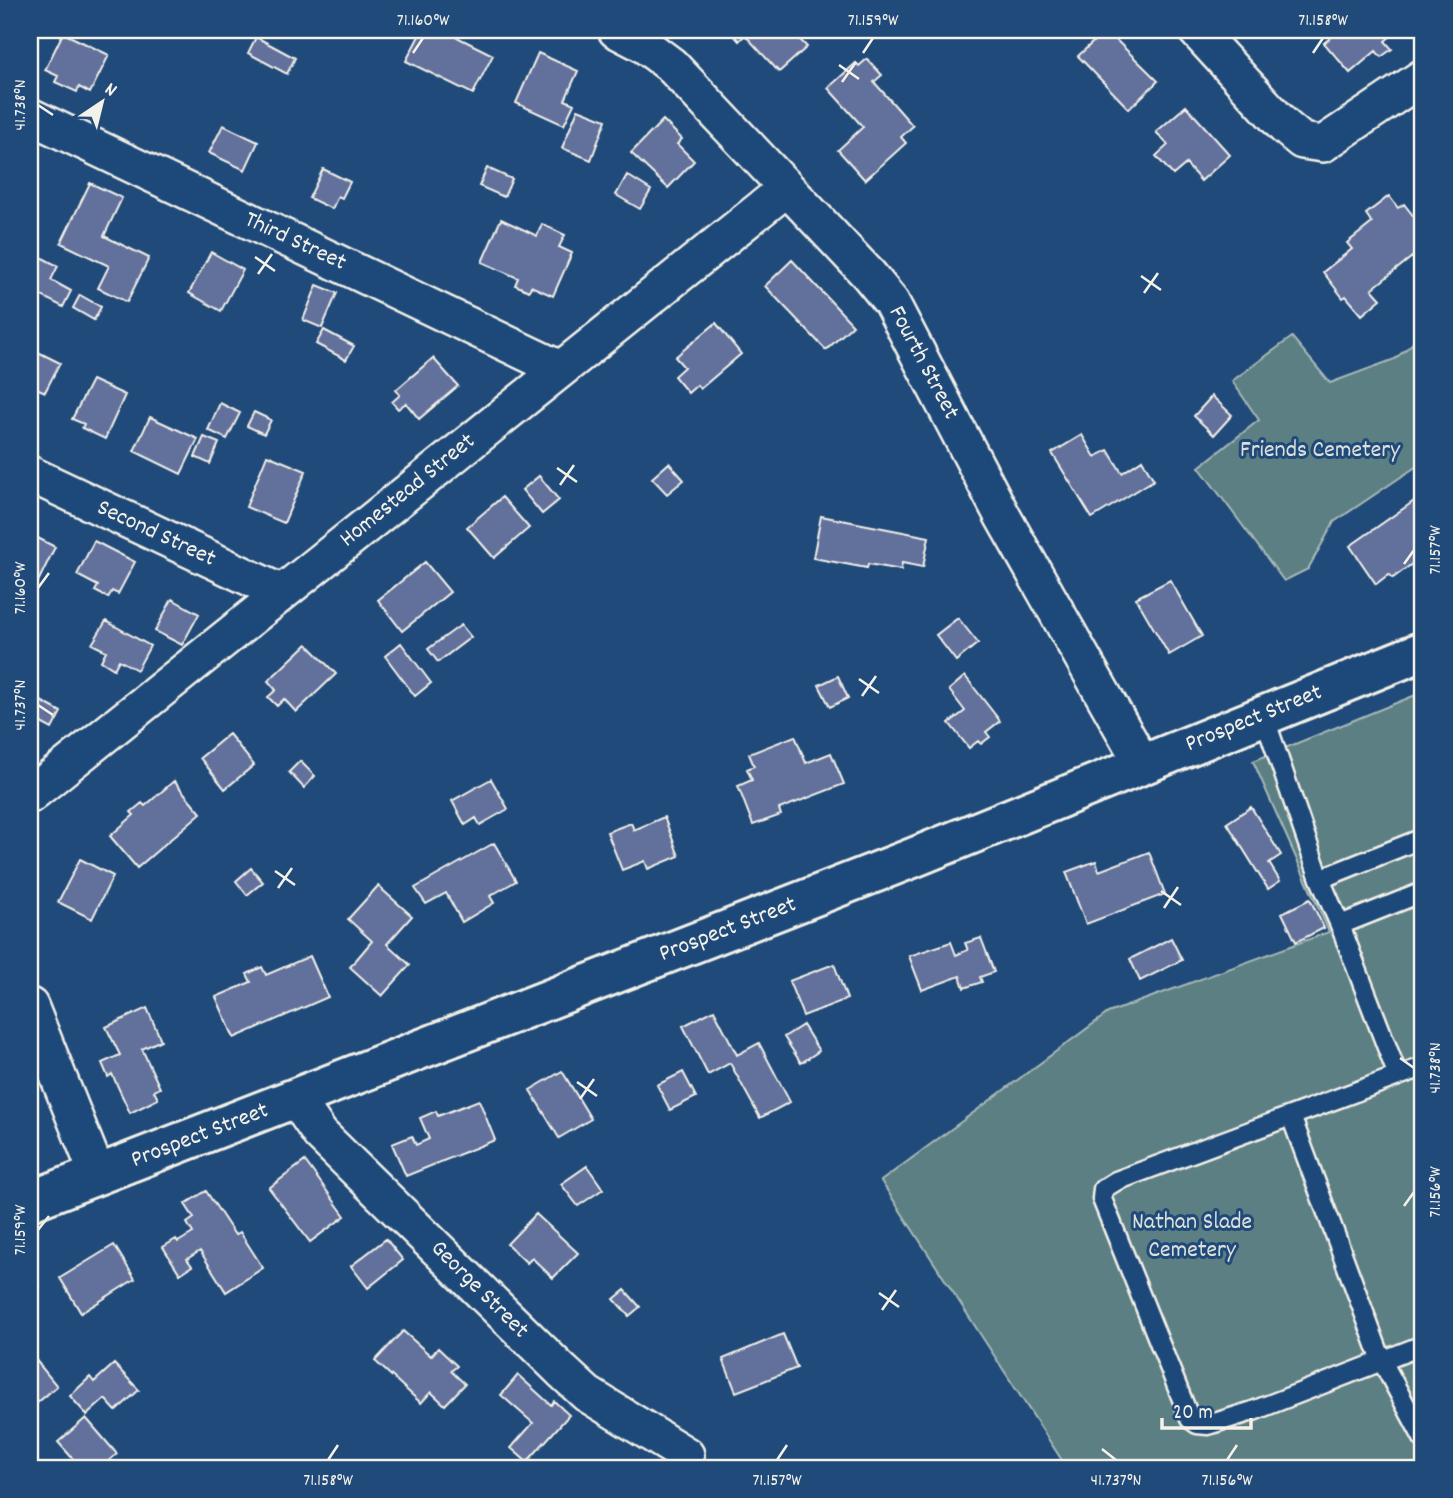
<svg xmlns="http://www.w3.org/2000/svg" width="1453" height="1498" font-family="Dekko,sans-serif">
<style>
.green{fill:#5b7f84;stroke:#a8b8b6;stroke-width:2}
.building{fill:#626f9c;stroke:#f4f1e8;stroke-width:2}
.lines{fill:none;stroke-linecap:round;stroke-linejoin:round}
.service-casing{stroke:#f4f1e8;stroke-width:23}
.minor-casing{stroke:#f4f1e8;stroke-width:40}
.tertiary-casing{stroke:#f4f1e8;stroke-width:44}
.service{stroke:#1f4a7a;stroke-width:18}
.minor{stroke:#1f4a7a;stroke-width:35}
.tertiary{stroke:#1f4a7a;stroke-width:38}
.ticks{fill:none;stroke:#f4f1e8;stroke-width:2.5}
.labels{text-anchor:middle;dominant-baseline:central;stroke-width:6;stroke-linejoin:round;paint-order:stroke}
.street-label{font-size:24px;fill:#f4f1e8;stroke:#1f4a7a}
.park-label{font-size:24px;fill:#dde0d9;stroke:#1f4a7a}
.neatline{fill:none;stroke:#f4f1e8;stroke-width:2.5}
.ticks-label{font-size:18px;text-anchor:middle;fill:#f4f1e8}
</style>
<rect width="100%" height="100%" fill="#1f4a7a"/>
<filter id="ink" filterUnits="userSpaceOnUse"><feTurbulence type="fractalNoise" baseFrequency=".0143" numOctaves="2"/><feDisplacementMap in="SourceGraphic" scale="14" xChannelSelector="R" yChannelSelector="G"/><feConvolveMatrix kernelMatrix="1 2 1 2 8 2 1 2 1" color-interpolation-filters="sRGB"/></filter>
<g filter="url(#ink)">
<path class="green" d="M1423 334V462L1334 522 1308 569 1284 581 1199 467 1259 420 1232 381 1292 337 1330 383 1395 359Z
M1423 692V1468H1067L881 1181 1108 1013 1329 932 1253 761Z"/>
<path class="building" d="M422 30H443L493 55 473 94 406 61Z
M729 30H791L807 47 779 72 745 35 739 41Z
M1106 30 1158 81 1129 109 1078 56Z
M1340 30H1398L1385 41 1392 49 1381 57 1376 51 1350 73 1324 43Z
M63 33 109 55 90 93 79 87 77 92 55 82 58 76 45 70Z
M256 37 295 58 287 74 248 53Z
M538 53 578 71 565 100 574 104 564 125 516 103Z
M867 59 882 75 874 82 913 126 901 137 906 143 865 180 838 150 863 127 828 88 856 63 859 66Z
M1186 106 1230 155 1201 181 1186 164 1173 175 1156 156 1168 145 1156 132Z
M578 109 606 120 591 160 562 148Z
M663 120 682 139 677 144 694 161 668 188 631 153Z
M223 125 258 142 245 170 209 153Z
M487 168 512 179 504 197 479 186Z
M323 169 350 182 342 198 338 196 332 209 309 198Z
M627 175 651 190 640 209 616 195Z
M90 183 122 198 104 236 149 258 127 302 98 288 109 266 61 243Z
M1389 196 1398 208 1404 204 1422 227 1416 232 1423 240V255L1415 261 1412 257 1372 289 1381 299 1362 315 1346 296 1343 298 1323 272 1352 249 1347 243 1372 223 1366 214Z
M501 219 537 236 542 224 565 235 559 247 572 253 553 296 531 286 529 291 515 285 518 278 482 262Z
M30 244 34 247 31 252 58 266 51 280 71 291 63 307 30 290Z
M211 252 243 270 221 311 189 293Z
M792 260 853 325 826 350 765 286Z
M317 285 337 293 322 328 303 320Z
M80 295 101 307 94 320 73 308Z
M716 323 741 354 700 389 697 385 688 393 674 376 684 367 675 357Z
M324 330 354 346 346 360 316 344Z
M38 352 60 363 45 392 30 385V355L35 358Z
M433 358 458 386 419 419 406 403 398 409 392 402 400 395 396 390Z
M92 380 125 395 105 439 82 428 84 424 72 419Z
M1212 396 1232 415 1214 435 1194 416Z
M220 403 240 413 227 439 208 430Z
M254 412 271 420 264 434 247 426Z
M150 417 198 439 181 474 134 451Z
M1082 435 1095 457 1108 450 1122 473 1142 460 1154 480 1092 518 1052 453Z
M204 437 219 443 210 464 195 457Z
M267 455 306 471 284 523 246 507Z
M669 463 684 480 667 494 652 478Z
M539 476 559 500 542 514 522 490Z
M502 497 529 528 494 558 467 527Z
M1417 499 1423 507V547L1416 552 1420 558 1393 578 1389 574 1376 584 1350 546Z
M821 516 929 537 923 567 902 563 901 570 868 564 867 568 813 558Z
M34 536 55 547 30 598V546Z
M94 541 135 562 118 594 112 591 108 598 95 591 98 586 77 575Z
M425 562 450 592 402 631 378 600Z
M1170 580 1202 636 1169 655 1136 598Z
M172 599 199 614 182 645 155 631Z
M958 618 978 643 956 661 936 635Z
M106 621 150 646 137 670 119 660 114 669 101 661 106 651 92 644Z
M461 625 471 637 438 662 428 649Z
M401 643 431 683 415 696 385 656Z
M307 644 336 674 296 712 284 699 277 706 268 697 276 690 268 681Z
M838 676 848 698 830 707 819 685Z
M965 676 1000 721 986 732 990 737 981 744 978 741 969 748 949 723 965 711 949 690Z
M39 700 61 712 52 729 30 717Z
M229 734 254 765 225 789 200 758Z
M795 736 806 763 831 753 844 784 779 809 781 815 753 825 738 786 752 780 747 769 754 766 749 754Z
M300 761 315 776 304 788 289 772Z
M491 779 508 809 480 825 476 818 465 825 452 801Z
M174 781 201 813 137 868 110 836 134 815 131 812 142 803 145 806Z
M1251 807 1281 855 1269 863 1280 881 1268 889 1227 823Z
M664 817 679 856 648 869 645 861 622 870 607 832 631 823 634 830Z
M494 843 516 881 490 896 494 903 462 922 446 893 426 904 415 888Z
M1149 852 1165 894 1086 924 1066 872 1096 861 1099 871Z
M80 859 113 876 92 919 58 902Z
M251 868 263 882 247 895 236 881Z
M378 886 412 916 387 944 410 965 382 996 350 967 372 941 348 919Z
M1310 899 1324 928 1296 942 1282 913Z
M981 938 994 972 980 977 982 982 964 988 960 976 922 990 909 956 951 942 956 955 968 950 965 943Z
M1171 938 1182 960 1140 981 1130 959Z
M310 956 328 997 234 1038 216 997 251 982 247 974 262 967 266 975Z
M834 964 847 999 803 1016 789 981Z
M147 1008 161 1040 142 1049 160 1088 154 1091 158 1099 130 1113 112 1074 108 1077 102 1063 120 1055 106 1027Z
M714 1010 737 1055 759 1043 790 1102 760 1118 730 1063 708 1075 683 1026Z
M803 1025 819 1051 801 1063 784 1037Z
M562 1071 591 1119 559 1138 530 1090Z
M683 1072 696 1097 670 1110 657 1085Z
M479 1100 495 1140 406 1176 392 1144 412 1136 416 1145 429 1139 420 1118 436 1111 438 1116Z
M305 1161 345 1216 310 1242 269 1188Z
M587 1166 603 1189 578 1206 561 1184Z
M206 1191 235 1235 240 1232 263 1268 226 1292 200 1251 187 1259 192 1266 180 1274 163 1247 176 1239 178 1242 193 1233 187 1223 194 1218 185 1204Z
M536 1214 578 1253 553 1278 532 1258 527 1263 507 1244Z
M386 1239 403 1260 368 1288 351 1266Z
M114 1245 135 1279 81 1313 60 1278Z
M30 1275 39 1286 30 1294Z
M625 1290 640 1307 629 1316 614 1299Z
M403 1331 431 1356 438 1348 457 1366 451 1371 465 1384 445 1405 431 1392 421 1403 375 1361Z
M783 1334 797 1368 736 1392 723 1359Z
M30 1353 57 1386 30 1409Z
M114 1364 139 1390 116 1411 105 1399 87 1415 70 1396 90 1377 94 1382Z
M518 1375 551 1405 554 1401 569 1415 527 1462 511 1448 533 1423 501 1395Z
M86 1418 117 1454 100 1468H81L58 1442Z"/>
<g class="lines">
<g class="service-casing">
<path id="service" d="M1264 716 1320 879 1423 838
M1320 879 1340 925
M1423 892 1340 925 1398 1076 1423 1067
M1398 1076 1116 1181 1103 1189 1102 1199 1190 1419 1197 1424 1208 1425 1253 1411 1423 1345
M1291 1116 1382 1361 1423 1438"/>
</g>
<g class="minor-casing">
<path id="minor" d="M616 30 643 44 671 65 869 275 891 302 1003 517 1143 765
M1196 30 1284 126 1302 141 1323 144 1423 77
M30 116 560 369
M30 474 282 593
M30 795 787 188
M30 1006 98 1176
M296 1099 320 1134 562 1371 587 1394 686 1455"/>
</g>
<g class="tertiary-casing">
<path id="tertiary" d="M30 1201 910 859 1423 651"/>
</g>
<use href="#service" class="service"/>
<use href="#minor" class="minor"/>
<use href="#tertiary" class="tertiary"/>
</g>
</g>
<path class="ticks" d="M413 53 423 38M863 53 873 38M1313 53 1323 38M839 65 859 79M842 82 856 62M38 105 53 115M255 257 275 271M258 274 272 254M1141 276 1161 290M1144 293 1158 273M557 468 577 482M560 485 574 465M1404 564 1414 550M38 588 49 573M859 679 879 693M862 696 876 676M38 705 53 715M275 871 295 885M278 888 292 868M1161 891 1181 905M1164 908 1178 887M1400 1058 1414 1068M577 1082 597 1096M580 1099 594 1079M1404 1206 1414 1192M38 1230 49 1216M879 1293 899 1307M882 1310 896 1290M1102 1449 1116 1460M328 1460 338 1445M777 1460 787 1445M1227 1460 1237 1445"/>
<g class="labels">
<g class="street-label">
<text transform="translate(295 242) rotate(25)">Third Street</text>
<text transform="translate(923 363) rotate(62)">Fourth Street</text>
<text transform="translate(408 491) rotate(-39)">Homestead Street</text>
<text transform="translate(156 534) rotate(25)">Second Street</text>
<text transform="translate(1254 719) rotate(-22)">Prospect Street</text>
<text transform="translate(728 930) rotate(-21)">Prospect Street</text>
<text transform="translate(200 1136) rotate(-21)">Prospect Street</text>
<text transform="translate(479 1290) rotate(45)">George Street</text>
</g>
<g class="park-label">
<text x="1320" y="451">Friends Cemetery</text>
<text x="1192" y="1223">Nathan Slade<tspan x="1192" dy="28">Cemetery</tspan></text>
</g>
</g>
<rect width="1453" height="1498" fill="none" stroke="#1f4a7a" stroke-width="77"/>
<g transform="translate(102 102) rotate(35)" stroke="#1f4a7a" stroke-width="5" paint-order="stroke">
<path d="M0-5L12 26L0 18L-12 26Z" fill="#f4f1e8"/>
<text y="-10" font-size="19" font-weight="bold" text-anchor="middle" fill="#f4f1e8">N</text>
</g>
<path d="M1162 1418v10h89v-10" fill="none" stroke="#f4f1e8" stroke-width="3.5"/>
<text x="1173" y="1418" font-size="21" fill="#f4f1e8" stroke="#1f4a7a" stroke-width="5" paint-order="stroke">20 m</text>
<rect x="38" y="38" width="1376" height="1422" class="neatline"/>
<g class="ticks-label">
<text x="423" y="25">71.160°W</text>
<text x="873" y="25">71.159°W</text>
<text x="1323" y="25">71.158°W</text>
<text transform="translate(19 105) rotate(-90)" y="6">41.738°N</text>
<text transform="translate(1434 550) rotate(-90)" y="6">71.157°W</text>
<text transform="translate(19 588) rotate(-90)" y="6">71.160°W</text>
<text transform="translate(19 705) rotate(-90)" y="6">41.737°N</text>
<text transform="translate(1434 1068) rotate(-90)" y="6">41.738°N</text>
<text transform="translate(1434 1192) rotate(-90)" y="6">71.156°W</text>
<text transform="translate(19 1230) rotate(-90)" y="6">71.159°W</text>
<text x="328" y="1485">71.158°W</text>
<text x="777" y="1485">71.157°W</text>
<text x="1116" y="1485">41.737°N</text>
<text x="1227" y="1485">71.156°W</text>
</g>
</svg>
